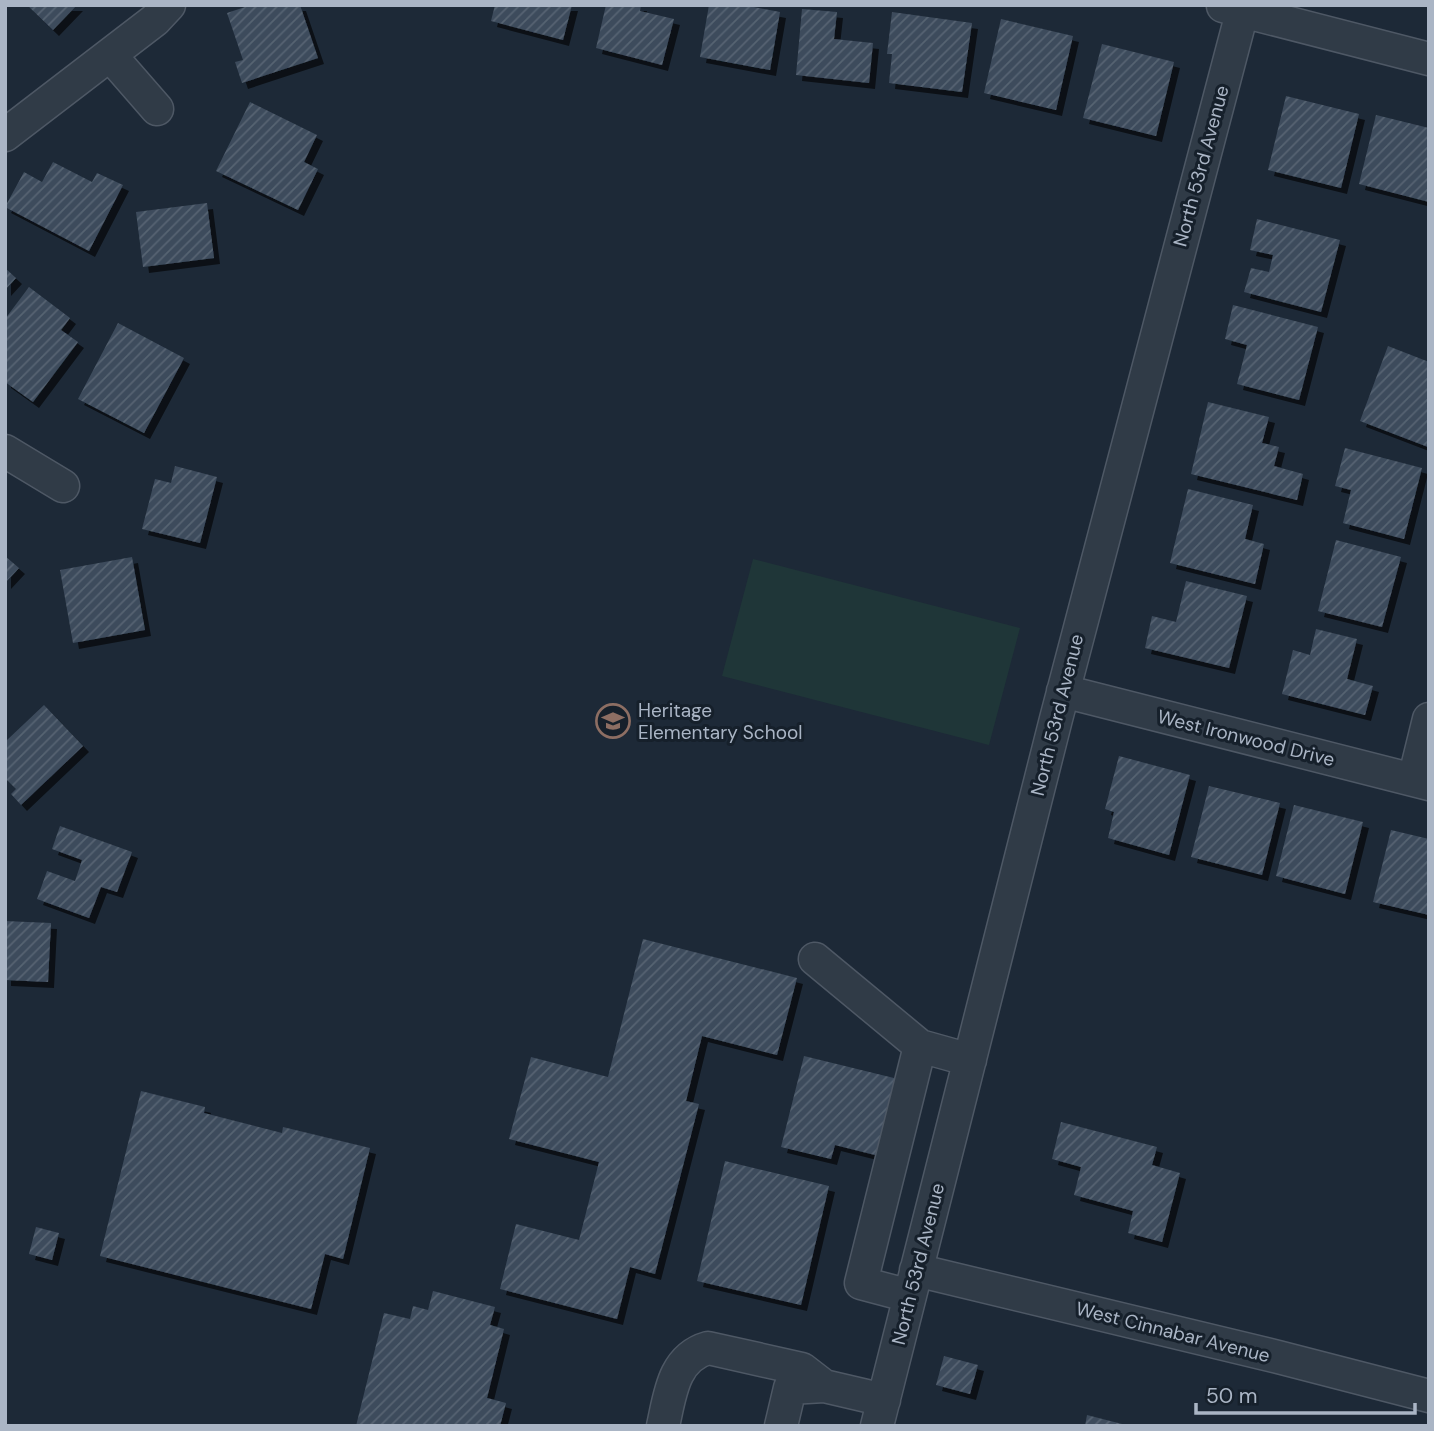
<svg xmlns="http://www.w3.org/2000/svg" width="1434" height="1431" font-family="'DM Sans',sans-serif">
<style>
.grass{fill:#1f3638}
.building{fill:url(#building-hatch);filter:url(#shadow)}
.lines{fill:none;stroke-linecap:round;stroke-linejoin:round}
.minor-casing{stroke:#4e5865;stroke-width:35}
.minor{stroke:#303b47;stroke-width:32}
.labels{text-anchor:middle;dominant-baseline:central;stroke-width:6;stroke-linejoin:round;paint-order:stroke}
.street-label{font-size:19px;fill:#aab5c5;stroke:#16202b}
.poi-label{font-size:19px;fill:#aab5c5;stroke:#16202b;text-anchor:start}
</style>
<defs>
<pattern id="building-hatch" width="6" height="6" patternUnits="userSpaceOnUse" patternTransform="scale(1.75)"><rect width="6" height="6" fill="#3d4b5c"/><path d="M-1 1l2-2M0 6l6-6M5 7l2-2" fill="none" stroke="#566372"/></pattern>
<filter id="shadow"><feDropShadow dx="6" dy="6" stdDeviation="0" flood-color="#0009"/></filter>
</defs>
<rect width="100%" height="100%" fill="#1d2937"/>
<path class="grass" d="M753 559 1020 628 989 745 722 676Z"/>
<path class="building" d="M27 5H77L53 30Z
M251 5H300L318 58 242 83 235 62 243 60 227 13Z
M495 5H572L563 40 491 21Z
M606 5H641L640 11 674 19 662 65 596 48Z
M709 5H743L780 12 770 70 700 57Z
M802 9 837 12 834 39 873 43 869 83 796 75Z
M892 12 972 23 962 92 889 83 892 54H887Z
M1001 19 1073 36 1056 110 984 93Z
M1102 44 1174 62 1156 136 1083 118Z
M1286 96 1359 114 1341 188 1268 170Z
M250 102 317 135 304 162 318 169 298 210 216 171Z
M1376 115 1429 128V202L1359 184Z
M53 162 92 182 97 173 123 185 89 251 5 207 24 172 42 182Z
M207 203 214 258 143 267 136 212Z
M1257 219 1340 240 1321 312 1244 292 1251 268 1269 272 1273 255 1250 250Z
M5 268 16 278 5 290Z
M29 287 70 318 61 330 78 342 33 402 5 382V319Z
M1233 305 1318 327 1299 400 1237 384 1247 345 1225 339Z
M118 323 184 358 144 433 78 399Z
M1388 346 1429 362 1428 447 1360 421Z
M1208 402 1269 417 1262 443 1279 447 1274 466 1303 474 1297 500 1191 474Z
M1345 448 1422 468 1404 539 1343 523 1351 490 1335 486Z
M175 466 217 477 200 543 142 529 155 479 171 483Z
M1188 489 1253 505 1245 539 1264 544 1255 584 1170 563Z
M1336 540 1401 557 1382 627 1318 611Z
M5 556 19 568 5 583Z
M132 557 145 630 73 643 60 570Z
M1186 581 1247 596 1229 668 1145 648 1152 616 1176 622Z
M1316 629 1357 639 1347 679 1373 686 1365 715 1282 694 1293 650 1310 655Z
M44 705 83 746 21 805 11 794 16 789 5 778V742Z
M1119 756 1190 775 1169 855 1108 838 1114 812 1105 809Z
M1209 786 1280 803 1262 875 1191 857Z
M1294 805 1363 822 1345 894 1276 876Z
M60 826 132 852 117 892 101 887 89 918 37 899 47 871 75 881 82 860 52 849Z
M1391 830 1429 839V915L1373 902Z
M5 921 51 923 48 982 5 980Z
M643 939 797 978 777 1055 702 1036 686 1101 699 1104 655 1274 630 1267 617 1319 500 1289 516 1224 579 1240 599 1162 509 1139 531 1057 608 1077Z
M804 1056 898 1079 879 1156 835 1145 831 1159 781 1147Z
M141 1091 205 1107 204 1113 282 1133 283 1127 370 1148 343 1259 325 1254 311 1309 100 1256Z
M1061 1122 1157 1147 1152 1165 1180 1173 1162 1242 1128 1233 1133 1211 1074 1195 1081 1167 1052 1159Z
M725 1161 829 1186 801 1305 697 1281Z
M36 1227 59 1233 52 1260 29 1254Z
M433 1291 495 1307 490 1325 504 1329 487 1398 506 1403 500 1426H356L384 1313 410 1319 413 1306 428 1310Z
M944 1356 978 1365 970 1394 936 1385Z
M1087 1415 1126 1425V1426H1085Z"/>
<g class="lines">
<g class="minor-casing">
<path id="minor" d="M1223 6 1429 59
M110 55 157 109
M5 135 155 20 169 5
M5 451 63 486
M1063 691 1429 784
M1414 780 1429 719
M815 959 920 1046 970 1060
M916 1270 1278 1357 1429 1396
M910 1296 861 1283 920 1046
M663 1426C670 1395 673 1358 708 1348L802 1369 824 1386 884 1400
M781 1426 790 1388 824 1386
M877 1426 1056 719 1244 5"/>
</g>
<use href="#minor" class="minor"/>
</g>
<defs>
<g id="school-ring" transform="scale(1.75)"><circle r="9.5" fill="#16202b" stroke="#8d6e63" stroke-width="1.5"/><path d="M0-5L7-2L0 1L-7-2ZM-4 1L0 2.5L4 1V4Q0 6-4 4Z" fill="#8d6e63"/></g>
</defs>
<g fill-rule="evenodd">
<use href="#school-ring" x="613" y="721"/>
</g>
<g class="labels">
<g class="street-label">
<text transform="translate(1201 166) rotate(-75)">North 53rd Avenue</text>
<text transform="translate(1057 715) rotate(-76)">North 53rd Avenue</text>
<text transform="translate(1246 738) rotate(14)">West Ironwood Drive</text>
<text transform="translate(918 1264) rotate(-76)">North 53rd Avenue</text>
<text transform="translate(1173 1332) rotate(14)">West Cinnabar Avenue</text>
</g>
<g class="poi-label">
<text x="638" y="710">Heritage<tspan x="638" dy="22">Elementary School</tspan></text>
</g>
</g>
<rect width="1434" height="1431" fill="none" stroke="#aab5c5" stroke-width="14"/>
<path d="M1196 1403v10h219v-10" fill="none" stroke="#aab5c5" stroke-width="3.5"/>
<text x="1206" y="1403" font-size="21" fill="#aab5c5" stroke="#16202b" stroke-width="5" paint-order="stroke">50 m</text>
</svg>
